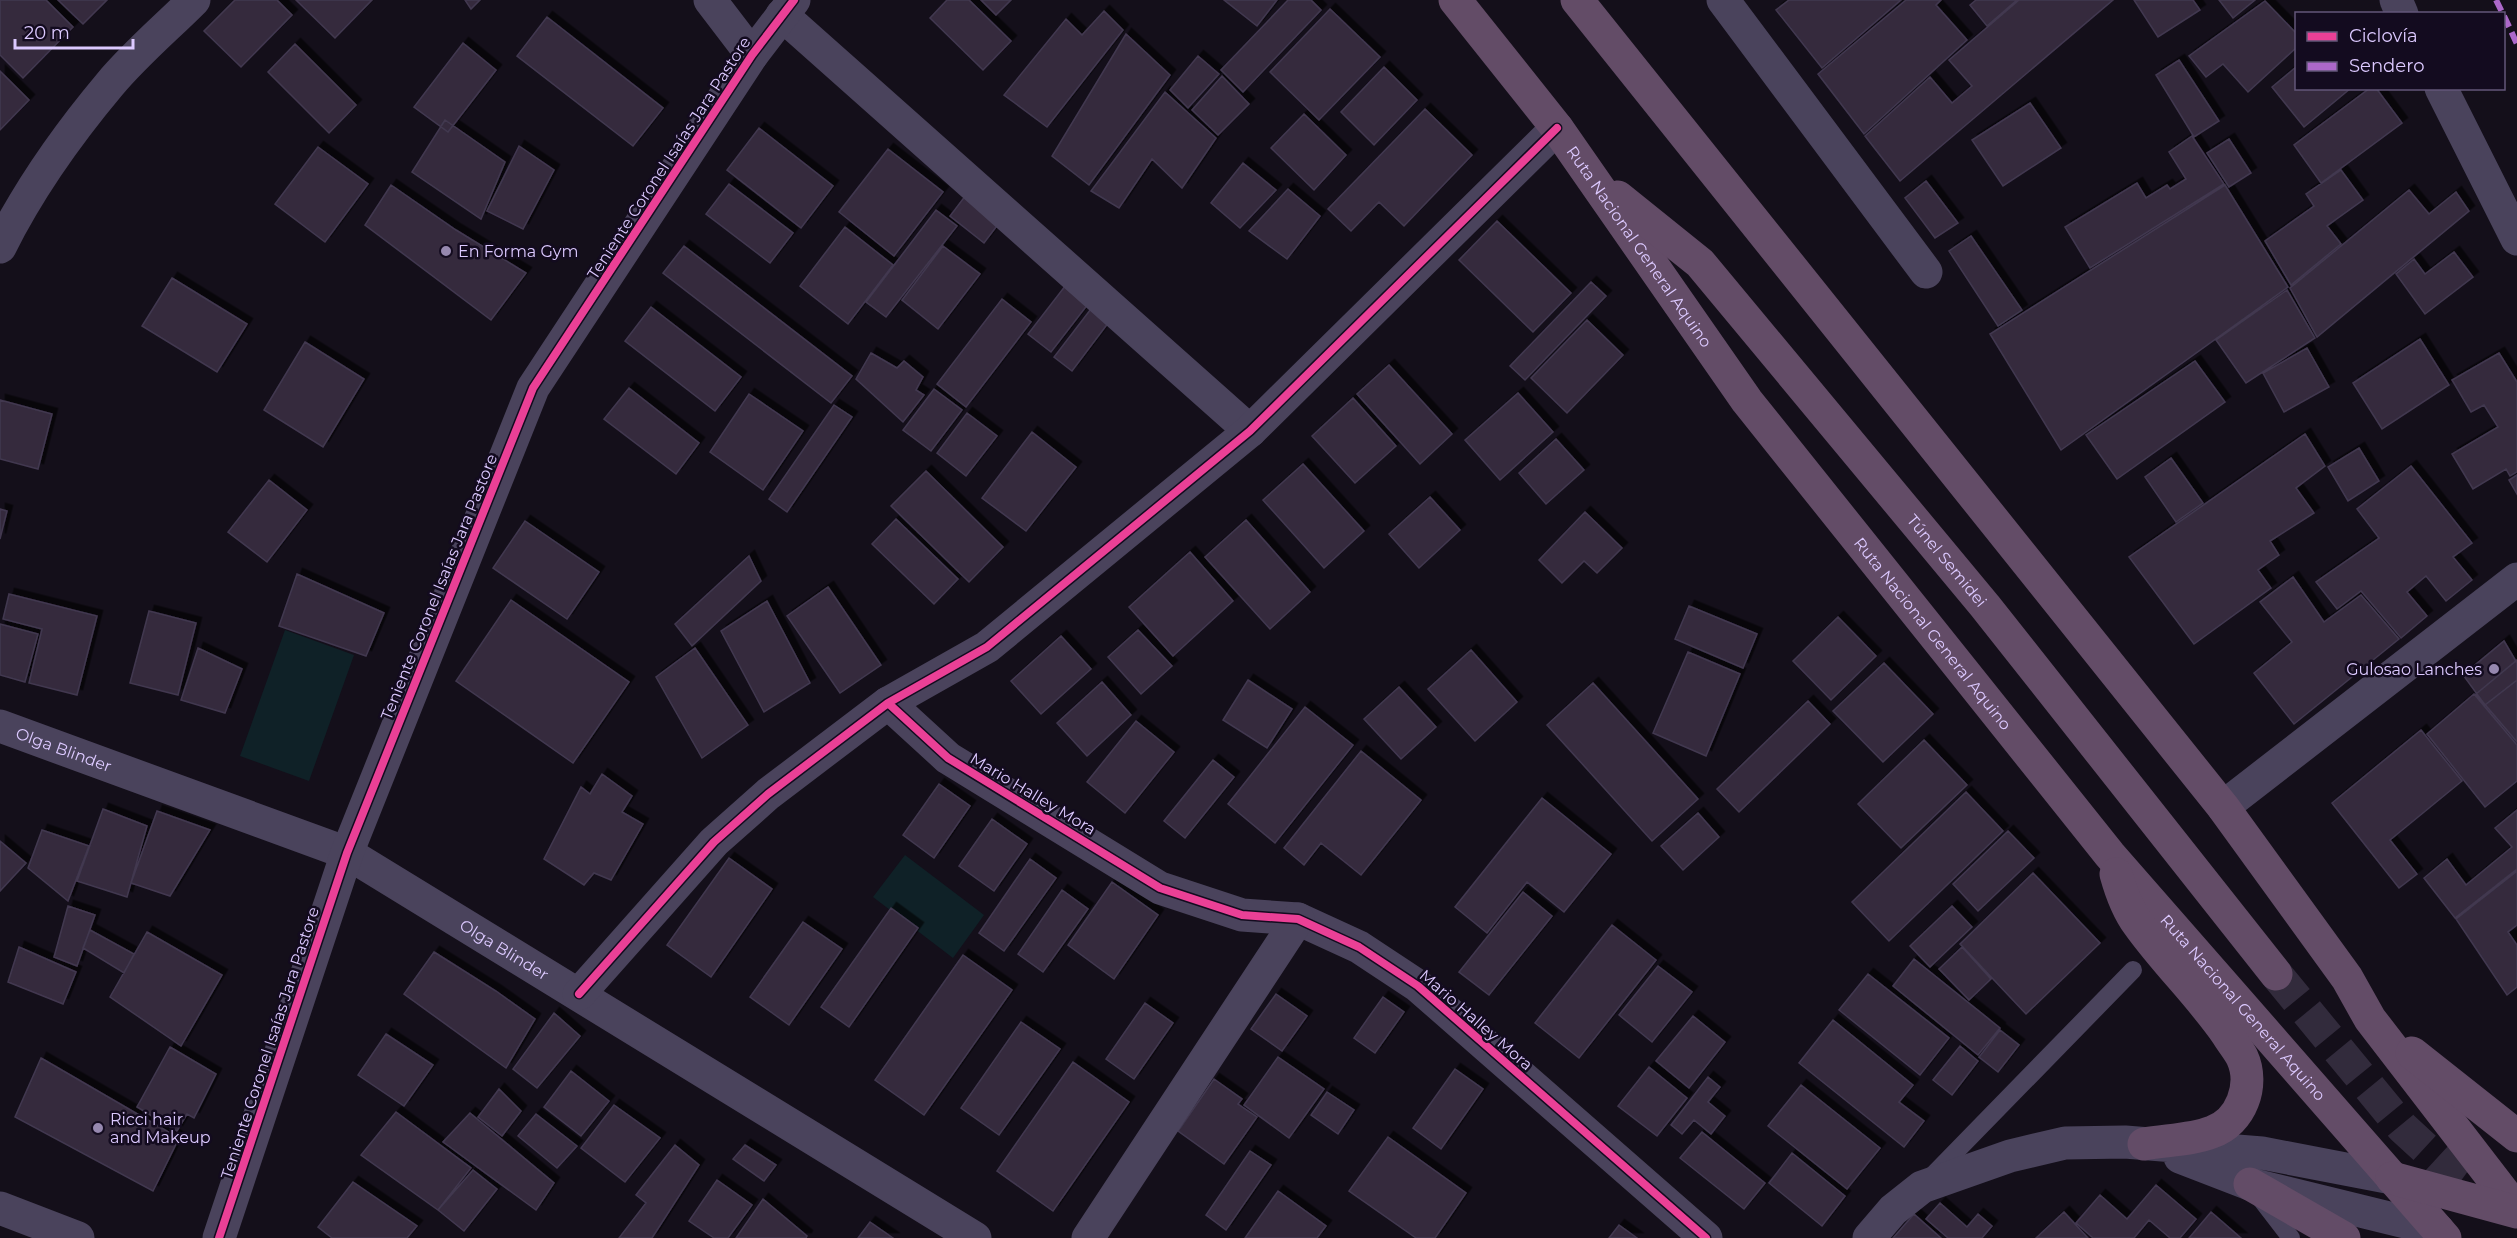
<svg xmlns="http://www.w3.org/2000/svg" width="2517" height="1238" font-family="Montserrat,sans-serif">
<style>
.green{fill:#0f2127}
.building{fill:#342c3e;stroke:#423850;stroke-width:1.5;filter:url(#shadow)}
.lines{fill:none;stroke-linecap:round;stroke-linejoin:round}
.trunk-tunnel{stroke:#322b3c;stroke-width:33;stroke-dasharray:33 16;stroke-linecap:butt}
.service{stroke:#4a435c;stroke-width:18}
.minor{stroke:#4a435c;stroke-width:33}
.tertiary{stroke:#4a435c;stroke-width:33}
.trunk{stroke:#634c67;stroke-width:33}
.quiet{stroke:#ac68c9;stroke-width:6;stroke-dasharray:12 6;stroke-linecap:butt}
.cycleway-casing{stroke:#130b1f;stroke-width:11}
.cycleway{stroke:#ea4096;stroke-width:8}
.poi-dot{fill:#9688af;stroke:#130b1f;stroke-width:2}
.labels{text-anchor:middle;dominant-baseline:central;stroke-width:5;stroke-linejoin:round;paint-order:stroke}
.street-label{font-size:16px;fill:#dcc9ff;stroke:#130b1f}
.poi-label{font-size:16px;fill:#dcc9ff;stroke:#130b1f;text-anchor:start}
</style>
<defs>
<filter id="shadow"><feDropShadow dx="5.5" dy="-5.5" stdDeviation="0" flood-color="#0009"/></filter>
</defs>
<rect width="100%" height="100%" fill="#140f1a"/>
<path class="green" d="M285 630 354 655 309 781 240 756Z
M905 855 984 915 953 958 873 897Z"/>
<path class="building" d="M0 0H46L73 27 23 78 0 55Z
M58 0H107L83 24Z
M235 0H277L292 15 241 67 204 31Z
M296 0H372L335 38Z
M465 0H480L471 9Z
M947 0H969L1011 41 983 70 930 18Z
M981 0H1011L996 15Z
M1224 0H1277L1257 26Z
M1288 0H1311L1321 10 1243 92 1221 70Z
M1789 0H1901L1822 68 1776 10Z
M1906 0H1941L1936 5 1967 40 1864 134 1818 74Z
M1976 0H2017L1987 26 1970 5Z
M2019 0H2113L1900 181 1865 136 1930 77 1952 103 1972 86 1949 60Z
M2134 0H2193L2200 10 2158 37Z
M2219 0H2255L2233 18Z
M2265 1 2296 33V48L2248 92 2223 64 2206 77 2189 56Z
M1330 9 1380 57 1319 120 1270 72Z
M1104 11 1123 30 1047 127 1004 95 1066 19 1082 35Z
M547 17 663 108 633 146 517 56Z
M1126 34 1170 75 1089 185 1052 156Z
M463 43 496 70 448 132 414 107Z
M295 44 356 105 329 133 268 72Z
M1198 56 1219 74 1188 108 1170 90Z
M2179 60 2219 121 2194 137 2156 75Z
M1384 67 1417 100 1374 145 1341 112Z
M2296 67V88H2351L2304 127 2272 87Z
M0 71 29 100 0 130Z
M1222 76 1249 104 1218 135 1192 110Z
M2370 88H2376L2402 123 2321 183 2294 145Z
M1165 92 1216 138 1182 188 1152 159 1119 208 1091 191Z
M2030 103 2061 148 2003 186 1972 140Z
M1425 109 1472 155 1404 226 1379 202 1351 231 1328 209Z
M1304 114 1346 155 1314 190 1271 148Z
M445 120 505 162 481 219 412 172Z
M759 128 833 186 801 228 727 170Z
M2192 136 2224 184 2090 268 2065 227 2137 183 2146 198 2167 185 2170 189 2186 179 2169 152Z
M2229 139 2251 173 2229 187 2207 153Z
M519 146 554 170 523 229 487 211Z
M318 147 368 184 325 242 275 204Z
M888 149 943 192 894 256 839 212Z
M1243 163 1276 190 1240 228 1211 203Z
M2341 170 2363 200 2327 226 2341 244 2291 285 2265 241 2314 206 2306 194Z
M1926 181 1958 223 1935 238 1905 198Z
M729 184 793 233 770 263 706 214Z
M391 185 456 230 526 273 491 320 365 225Z
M2225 185 2288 287 2061 450 1990 334Z
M972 187 1006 214 984 243 950 216Z
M1288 189 1320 216 1287 259 1249 231Z
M2409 190 2429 214 2456 192 2469 211 2317 337 2290 288Z
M936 210 957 226 886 317 866 302Z
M1497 221 1571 293 1533 332 1459 260Z
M845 227 893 265 848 324 800 286Z
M1971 236 2022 310 1998 326 1949 251Z
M684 246 852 376 831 403 663 273Z
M943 246 980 274 938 329 902 300Z
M2454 252 2473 277 2425 314 2396 274 2414 259 2425 274Z
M172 278 247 324 217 372 142 326Z
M1069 281 1092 299 1051 352 1028 334Z
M1591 282 1606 296 1525 380 1510 366Z
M2287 290 2315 338 2246 383 2216 340Z
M1002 299 1031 322 966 407 937 384Z
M1097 301 1115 314 1072 371 1054 357Z
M651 307 741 377 715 411 625 341Z
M1587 320 1623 355 1567 413 1531 378Z
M2420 339 2449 385 2382 429 2353 383Z
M305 342 364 379 323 447 264 410Z
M2307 348 2329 387 2284 412 2263 373Z
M871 353 897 368 904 361 923 377 916 390 924 395 903 422 856 379Z
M2499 353 2517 382V472L2510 476 2506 469 2473 489 2452 454 2498 427 2484 405 2471 412 2452 380Z
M2195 361 2225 402 2117 479 2086 435Z
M1389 365 1452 434 1420 464 1357 394Z
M629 388 699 443 676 474 604 419Z
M934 389 962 410 931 451 903 430Z
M1518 393 1553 432 1500 480 1465 440Z
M749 394 803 431 763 490 710 452Z
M1353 398 1396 446 1355 483 1312 436Z
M0 400 52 414 38 469 0 459Z
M834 405 852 417 787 512 769 499Z
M967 413 997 436 966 476 937 453Z
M1032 432 1076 467 1026 531 982 498Z
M2305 434 2325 466 2296 488 2314 513 2270 541 2279 555 2258 570 2271 588 2194 644 2129 557Z
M1556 439 1584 470 1546 504 1519 473Z
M2359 448 2379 481 2348 501 2328 467Z
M2171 458 2203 503 2176 522 2145 477Z
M1303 464 1364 531 1324 568 1263 500Z
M2411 466 2472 543 2453 557 2472 580 2446 601 2426 576 2407 592 2427 616 2401 638 2361 591 2337 609 2316 582 2379 538 2357 509Z
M926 471 1003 547 969 582 891 506Z
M2517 475V494L2509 480Z
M269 480 307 510 267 562 228 532Z
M1430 497 1460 530 1419 568 1389 534Z
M0 509 7 511 0 539Z
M1585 512 1622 548 1597 573 1584 561 1562 583 1539 560Z
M896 519 958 579 934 604 872 544Z
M1246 520 1310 592 1270 629 1205 557Z
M525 521 599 572 567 619 493 568Z
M1190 552 1233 601 1173 656 1129 607Z
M749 556 761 581 692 646 675 624Z
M297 574 384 613 366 656 279 626Z
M2293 577 2324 622 2361 595 2399 639 2294 724 2254 673 2292 642 2260 602Z
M828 587 881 665 840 693 787 616Z
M9 594 97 616 77 695 29 683 42 629 3 619Z
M511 600 629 682 573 763 456 681Z
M767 601 810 683 764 712 721 631Z
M1689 606 1757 634 1743 668 1675 639Z
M149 611 196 623 178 695 130 683Z
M1838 617 1876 656 1831 700 1793 661Z
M0 624 38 634 25 682 0 675Z
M1138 630 1172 666 1141 694 1108 657Z
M1061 636 1091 669 1041 714 1011 681Z
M2504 641 2517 663V680L2485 705 2463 675Z
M198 648 242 669 225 713 181 700Z
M695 648 748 725 702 758 656 677Z
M1471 650 1517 702 1475 741 1428 689Z
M1688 652 1740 674 1706 756 1653 733Z
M2517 660V742L2476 694Z
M1884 663 1933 714 1883 762 1833 711Z
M1248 680 1292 709 1267 748 1223 720Z
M1102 682 1131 715 1087 756 1057 723Z
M1593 683 1698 799 1652 841 1547 725Z
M1399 687 1436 727 1401 759 1364 719Z
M2474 694 2517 745V781L2485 807 2427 734Z
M1808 701 1830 724 1739 812 1717 789Z
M1305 707 1353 745 1275 843 1228 804Z
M1136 721 1174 752 1125 813 1087 782Z
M2421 730 2462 781 2390 840 2417 874 2399 888 2332 803Z
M1924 740 1967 785 1901 848 1858 804Z
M1361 751 1421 800 1361 875 1321 843 1304 865 1284 848Z
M1213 760 1234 777 1185 838 1164 821Z
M602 774 632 796 622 812 643 824 611 880 594 873 584 885 544 859 581 787 590 794Z
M939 784 970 806 934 858 903 835Z
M1966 792 2003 831 1889 941 1852 902Z
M1542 798 1611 854 1564 912 1527 882 1487 933 1455 907Z
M103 809 147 826 127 897 77 881Z
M2517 810V869L2455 918 2424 878 2447 859 2466 885 2512 847 2495 828Z
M157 811 210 830 170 896 131 883Z
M1698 813 1719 837 1683 870 1661 846Z
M992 819 1027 844 994 891 959 866Z
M42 830 89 846 68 901 28 868Z
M2008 831 2034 858 1978 911 1953 884Z
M0 841 26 863 0 891Z
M729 858 772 889 711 977 667 945Z
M1030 859 1056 878 1004 951 979 933Z
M2517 871V925L2508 932 2517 945V987L2507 995 2456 919Z
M2033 873 2100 943 2026 1014 1960 944Z
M1112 882 1158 915 1114 979 1068 945Z
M1062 890 1088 909 1043 972 1018 954Z
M1523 892 1552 916 1489 995 1459 972Z
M68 906 95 915 77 966 54 957Z
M1952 906 1972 927 1930 967 1910 946Z
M891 908 918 928 849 1027 821 1007Z
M803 922 842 949 789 1025 750 997Z
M1612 925 1656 960 1579 1058 1535 1023Z
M90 930 134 954 124 973 83 948Z
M147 932 222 975 181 1046 110 997Z
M19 947 76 972 63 1004 8 982Z
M1962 947 1991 979 1969 1000 1939 969Z
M434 952 496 991 535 1019 506 1068 404 994Z
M963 955 1012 990 924 1115 875 1080Z
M1914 959 2000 1028 1978 1055 1893 986Z
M1658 966 1692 992 1652 1042 1619 1015Z
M1868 974 1949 1038 1920 1075 1839 1010Z
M1276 994 1307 1016 1282 1051 1251 1029Z
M1383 997 1404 1012 1375 1053 1354 1038Z
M1145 1003 1173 1023 1134 1079 1106 1059Z
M554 1013 580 1036 537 1088 513 1069Z
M1693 1016 1725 1042 1689 1088 1656 1061Z
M1833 1020 1913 1085 1899 1102 1924 1121 1904 1147 1799 1063Z
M1021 1022 1060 1049 999 1135 961 1108Z
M2000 1030 2019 1045 1998 1072 1979 1057Z
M386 1034 433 1065 404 1106 358 1075Z
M1960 1046 1978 1061 1952 1095 1933 1080Z
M170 1047 216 1074 194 1118 187 1114 177 1131 137 1107Z
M1278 1057 1324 1089 1289 1138 1244 1105Z
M41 1058 179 1138 153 1191 15 1117Z
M1073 1062 1129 1102 1053 1211 997 1171Z
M1649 1067 1687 1098 1657 1136 1618 1106Z
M1455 1069 1483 1089 1441 1149 1413 1128Z
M571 1071 609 1101 581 1136 544 1107Z
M1708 1077 1720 1087 1708 1102 1725 1116 1711 1134 1694 1120 1682 1134 1671 1125Z
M1214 1079 1242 1099 1238 1104 1257 1117 1224 1164 1178 1131Z
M1801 1085 1880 1148 1847 1189 1768 1126Z
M499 1089 521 1111 502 1136 478 1117Z
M1327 1092 1354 1110 1338 1134 1311 1115Z
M614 1105 660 1138 625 1182 581 1148Z
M396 1112 471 1168 438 1210 361 1155Z
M470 1113 554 1183 536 1210 443 1142Z
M536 1114 577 1146 557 1168 518 1136Z
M1702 1132 1765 1183 1744 1209 1680 1158Z
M1388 1137 1466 1193 1435 1238H1416L1349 1191Z
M675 1145 699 1165 652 1238H619L646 1203 636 1195Z
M745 1145 776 1165 764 1181 733 1159Z
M1250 1151 1271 1165 1226 1230 1206 1215Z
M1792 1153 1845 1196 1822 1226 1769 1183Z
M473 1170 497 1189 464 1231 438 1210Z
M717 1180 752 1205 728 1238H714L689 1221Z
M353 1182 417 1226 407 1238H332L318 1227Z
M2156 1185 2196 1219 2180 1238H2170L2149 1220 2134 1238H2093L2076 1223 2100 1195 2127 1219Z
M1278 1191 1326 1226 1317 1238H1245Z
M763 1199 807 1236 806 1238H736Z
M1940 1203 1967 1227 1978 1214 1992 1226 1982 1238H1948L1926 1219Z
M2064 1212 2088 1238H2036Z
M2211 1212 2241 1238H2189Z
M1914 1214 1941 1238H1893Z
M870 1222 893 1238H858Z
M1619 1225 1637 1238H1609Z"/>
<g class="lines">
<path class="trunk-tunnel" d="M2276 974 2402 1127 2452 1173 2498 1206"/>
<path class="service" d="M1931 1177 2133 970
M2261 1199 2291 1238"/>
<g class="minor">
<path d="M710 0 752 55"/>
<path d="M1723 0 1926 272"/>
<path d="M2396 0 2402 14"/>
<path d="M782 15 1250 431"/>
<path d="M2441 88 2517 239"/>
<path d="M0 247C29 189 68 134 110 84 135 54 166 28 194 0"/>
<path d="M888 703 948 758 1160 888 1242 915 1298 919 1359 947 1418 986 1706 1238"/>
<path id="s1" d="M0 726 347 853 975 1238"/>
<path d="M2223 807 2517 579"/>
<path d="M579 994 714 842 768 794 888 703 987 647 1250 431 1557 128"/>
<path d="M0 1208 78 1238"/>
<path d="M219 1238 347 853 533 388 752 55 794 0"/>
<path d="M1088 1238 1298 919"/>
</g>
<path class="tertiary" d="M2180 1157 2250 1184 2438 1230
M1869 1238 1893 1210 1922 1187 2010 1156 2065 1143 2125 1142 2262 1153 2392 1178"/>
<g class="trunk">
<path id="s2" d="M1455 0 1557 128 1747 401 1947 651 2110 855 2445 1238"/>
<path d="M1577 0 2223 807 2347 978 2370 1019 2517 1210"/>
<path id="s3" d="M1618 197 1700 263 1985 606 2276 974"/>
<path d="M2116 874C2121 892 2127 909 2138 924 2165 962 2200 995 2227 1034 2231 1041 2238 1049 2242 1057 2255 1085 2241 1122 2212 1132 2192 1140 2166 1140 2144 1144"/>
<path d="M2412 1053 2517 1136"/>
<path d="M2392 1178 2517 1212"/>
<path d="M2250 1184 2344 1238"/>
</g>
<path class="quiet" d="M2496 0 2503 14
M2504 16 2517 44"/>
<g class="cycleway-casing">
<path id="cycleway" d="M888 703 948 758 1160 888 1242 915 1298 919 1359 947 1418 986 1706 1238
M579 994 714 842 768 794 888 703 987 647 1250 431 1557 128
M219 1238 347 853 533 388 752 55 794 0"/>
</g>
<use href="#cycleway" class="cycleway"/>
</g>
<g class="poi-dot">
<circle cx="446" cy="251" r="6"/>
<circle cx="2494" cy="669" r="6"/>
<circle cx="98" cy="1128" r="6"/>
</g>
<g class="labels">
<g class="street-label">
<text transform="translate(669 158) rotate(-57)">Teniente Coronel Isaías Jara Pastore</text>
<text stroke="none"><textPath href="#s2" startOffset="308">Ruta Nacional General Aquino</textPath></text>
<text stroke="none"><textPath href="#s3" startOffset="492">Túnel Semidei</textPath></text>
<text transform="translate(439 587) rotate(-68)">Teniente Coronel Isaías Jara Pastore</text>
<text stroke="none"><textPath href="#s2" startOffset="794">Ruta Nacional General Aquino</textPath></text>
<text stroke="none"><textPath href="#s1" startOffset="68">Olga Blinder</textPath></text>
<text transform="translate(1033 794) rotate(31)">Mario Halley Mora</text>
<text stroke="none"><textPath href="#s1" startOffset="554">Olga Blinder</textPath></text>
<text stroke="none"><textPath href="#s2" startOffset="1280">Ruta Nacional General Aquino</textPath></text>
<text transform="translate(1476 1020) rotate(41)">Mario Halley Mora</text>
<text transform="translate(270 1043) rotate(-72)">Teniente Coronel Isaías Jara Pastore</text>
</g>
<g class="poi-label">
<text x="458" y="251">En Forma Gym</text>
<text x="2482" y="669" text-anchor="end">Gulosao Lanches</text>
<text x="110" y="1119">Ricci hair<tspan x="110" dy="18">and Makeup</tspan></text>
</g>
</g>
<rect x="2295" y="12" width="210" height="78" fill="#130b1f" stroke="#635779" stroke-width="1.5"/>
<rect x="2307" y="32" width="30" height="9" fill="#ea4096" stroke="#635779" stroke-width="1.5"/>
<text x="2349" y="42" font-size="18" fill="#dcc9ff">Ciclovía</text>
<rect x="2307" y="62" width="30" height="9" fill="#ac68c9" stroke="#635779" stroke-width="1.5"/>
<text x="2349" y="72" font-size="18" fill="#dcc9ff">Sendero</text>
<path d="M15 39v9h118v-9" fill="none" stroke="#dcc9ff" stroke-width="3"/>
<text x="24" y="39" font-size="18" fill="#dcc9ff" stroke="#130b1f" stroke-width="4.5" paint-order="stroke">20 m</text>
</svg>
